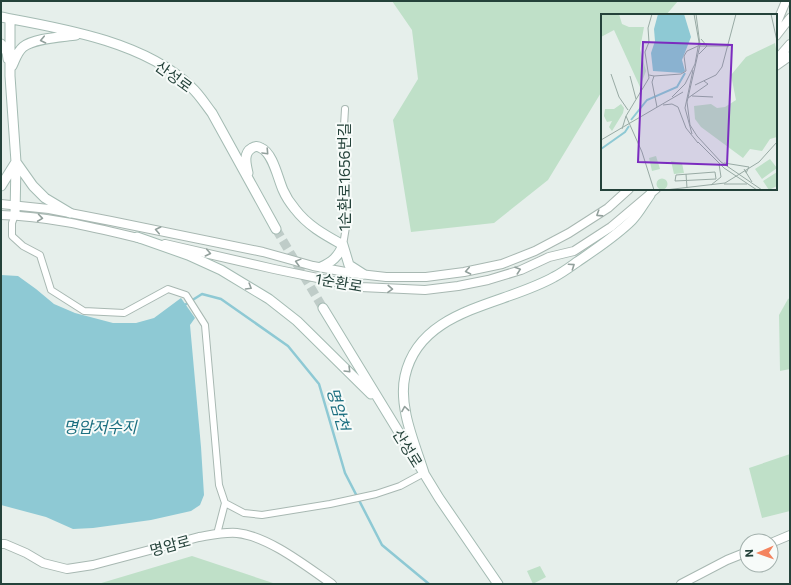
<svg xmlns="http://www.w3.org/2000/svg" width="791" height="585" font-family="Commissioner,'Noto Sans KR',sans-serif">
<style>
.green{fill:#bfe0c8}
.water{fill:#8ec9d4}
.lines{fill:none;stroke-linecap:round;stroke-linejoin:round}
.stream{stroke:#8ec9d4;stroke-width:2.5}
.secondary-tunnel{stroke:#bfccc8;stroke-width:9;stroke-dasharray:9 4.5;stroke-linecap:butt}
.minor-casing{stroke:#a8b8b2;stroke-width:8}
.tertiary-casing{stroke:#a8b8b2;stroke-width:10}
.secondary-casing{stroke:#a4bbb3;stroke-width:11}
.minor{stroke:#fff;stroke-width:6}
.tertiary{stroke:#fff;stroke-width:8}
.secondary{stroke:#fff;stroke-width:9}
.oneway{stroke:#92a09c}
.labels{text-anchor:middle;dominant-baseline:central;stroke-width:4;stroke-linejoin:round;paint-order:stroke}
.street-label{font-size:15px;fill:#24423a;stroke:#f7fbf9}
.water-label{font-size:16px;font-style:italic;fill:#1c6f80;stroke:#f7fbf9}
.inset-river{fill:none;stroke:#8ec9d4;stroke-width:2}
.inset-road{fill:none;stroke:#98aaa4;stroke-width:1}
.view{fill:#7b2cbf;fill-opacity:0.15;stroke:#7b2cbf;stroke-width:2}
.inset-edge{fill:none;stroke:#24423a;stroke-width:2}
</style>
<rect width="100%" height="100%" fill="#e6efeb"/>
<path class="green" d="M392 1H678L666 15H602V91L548 180 494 223 411 232 393 120 418 79 412 30Z
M790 298V369L780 371 779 315 788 299Z
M790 454V511L762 518 749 468Z
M192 556 276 584H98Z
M540 566 546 577 533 584 527 571Z"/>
<path class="water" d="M1 275 18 276 36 289 54 304 75 313 113 323H136L154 318 181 298 195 318 190 325 201 447 204 495 200 505 191 511 151 520 93 528 73 529 46 517 1 505Z"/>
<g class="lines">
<path class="stream" d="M183 306 202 294 221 299 288 346 319 384 345 473 382 545 429 584"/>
<path class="secondary-tunnel" d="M276 229 323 308"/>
<g class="minor-casing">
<path id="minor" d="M15 215 12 223V236L23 246 40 255 51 290 84 311 124 313 168 289 186 295 205 325 219 485 225 503
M343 245 347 221 344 126 345 109
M217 534 225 503 244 513 262 515 330 504 376 494 400 486 424 473"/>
</g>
<g class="tertiary-casing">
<path id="tertiary" d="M776 25 786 1
M776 36 790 18
M776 60 790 44
M776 66 790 56
M1 204 49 209 111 221 263 252 313 266 351 273 386 277H426L464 272 502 264 535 251 569 233 608 208 629 189
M1 215C49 216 96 228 142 239
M165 244 274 269 361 287 425 290 458 286 488 280 521 270 549 257 574 251 611 227 656 189
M771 543 790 535
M1 544H5L26 553 43 563 67 569 93 565 199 537C211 535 224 532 237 533 268 536 306 566 332 584
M681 584 727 560 747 552"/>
</g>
<g class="secondary-casing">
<path id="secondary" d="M1 17C61 28 146 42 191 87 199 94 205 104 212 113L276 229
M10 19V76L16 162 15 215
M1 44 7 52 8 59
M12 66C15 60 17 52 23 47 34 38 62 37 76 35
M248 173C246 164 243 153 252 148 255 146 258 146 261 148 273 153 278 179 283 190 286 197 290 203 295 209 308 226 325 235 343 245L349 265 363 274
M1 186 16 162 33 186 45 198 70 213
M137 237 188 255 221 270 269 299 297 321 371 394
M321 267C332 262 338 257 343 245
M323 308 439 498 498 584
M424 473C415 444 398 407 405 376 420 308 503 306 554 277 562 273 570 267 577 262 596 249 616 236 632 220 639 213 644 203 650 195"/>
</g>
<use href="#minor" class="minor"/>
<use href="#tertiary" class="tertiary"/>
<use href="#secondary" class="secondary"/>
</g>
<defs><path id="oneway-chevron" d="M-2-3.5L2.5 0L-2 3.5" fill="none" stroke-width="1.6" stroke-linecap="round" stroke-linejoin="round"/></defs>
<g class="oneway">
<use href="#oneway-chevron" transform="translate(43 40) rotate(168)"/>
<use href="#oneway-chevron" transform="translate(266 152) rotate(47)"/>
<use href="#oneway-chevron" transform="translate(599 214) rotate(147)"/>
<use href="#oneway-chevron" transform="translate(40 218) rotate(8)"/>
<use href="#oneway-chevron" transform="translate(158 230) rotate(-168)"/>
<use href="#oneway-chevron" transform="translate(208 253) rotate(12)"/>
<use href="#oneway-chevron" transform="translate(298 262) rotate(-165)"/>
<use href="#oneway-chevron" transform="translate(572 266) rotate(-34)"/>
<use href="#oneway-chevron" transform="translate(518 270) rotate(-19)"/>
<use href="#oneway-chevron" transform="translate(468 271) rotate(169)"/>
<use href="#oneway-chevron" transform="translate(249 287) rotate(31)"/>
<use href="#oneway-chevron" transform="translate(390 289) rotate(3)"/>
<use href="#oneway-chevron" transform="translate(348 370) rotate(45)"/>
<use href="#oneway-chevron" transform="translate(405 409) rotate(-99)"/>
</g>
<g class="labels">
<g class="street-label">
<text transform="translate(174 76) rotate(36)">산성로</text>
<text transform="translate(344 177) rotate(-90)">1순환로1656번길</text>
<text transform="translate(339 282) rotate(10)">1순환로</text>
<text transform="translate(408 448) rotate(58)">산성로</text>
<text transform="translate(170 545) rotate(-15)">명암로</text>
</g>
<g class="water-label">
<text transform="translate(339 409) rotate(74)">명암천</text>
<text x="100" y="426">명암저수지</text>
</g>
</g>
<g transform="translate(601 14)">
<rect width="176" height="176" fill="#e6efeb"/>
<path d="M0 0H18L21 10 28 13H43L39 35 45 57 39 73 13 16 0 23ZM174 29 176 40V123L169 125 161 137 149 135 142 144 100 113 94 105 93 92 110 90 116 94 124 93 135 86 130 61 145 43ZM20 90 23 94 22 99 11 117 8 113 11 107 6 108 3 102 4 95H13ZM55 142 59 155 51 157 48 144ZM169 145 176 154 161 165 154 155ZM70 147 81 149 83 159 73 160ZM176 158V172L168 176 162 167ZM55.5 170a5.5 5.5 0 1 1 11 0a5.5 5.5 0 1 1-11 0Z" fill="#bfe0c8"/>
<path d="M57 0H83L90 23 81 46 84 57 81 59 52 57 50 39 54 27 53 15Z" fill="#8ec9d4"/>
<path class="inset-river" d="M30 106 46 86 76 73 84 59M0 135 24 118 28 112"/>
<path class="inset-road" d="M51 0 47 14 48 28 44 38 48 64 25 102 41 138 53 176M93 0 98 28 94 50M95 0 99 31 86 88 89 111 96 122 120 148 161 176M170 0 176 27M98 32H128M98 40 106 32 100 25M10 60 18 83 27 96M48 61 53 62 51 68 56 93M29 62 35 85M53 62 80 60 85 57 83 42 86 37 97 32M94 71 115 61 121 53 135 0M91 82 112 83M71 83 84 70 94 50M87 84 107 70 103 67M62 91 71 90 77 93 85 114 97 129M21 115 25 102M91 120 84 94 92 56M0 126 82 78M97 128 123 154 156 176M123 149 148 153 145 159M143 155 151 168M114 158 115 165 74 167 75 161ZM85 160 86 174M123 170H146M110 171 120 163 118 150M64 176 124 169 158 148 176 128"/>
<path class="view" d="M42 28 131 31 126 151 37 148Z"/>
<rect width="176" height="176" class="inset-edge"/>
</g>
<rect width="791" height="585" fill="none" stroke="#24423a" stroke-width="4"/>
<g transform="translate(759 553) rotate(268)"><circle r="19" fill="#f7fbf9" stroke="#a3b1ad"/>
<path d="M0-3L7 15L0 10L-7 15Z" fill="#f4845f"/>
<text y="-6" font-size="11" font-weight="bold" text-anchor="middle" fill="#24423a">N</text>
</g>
</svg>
